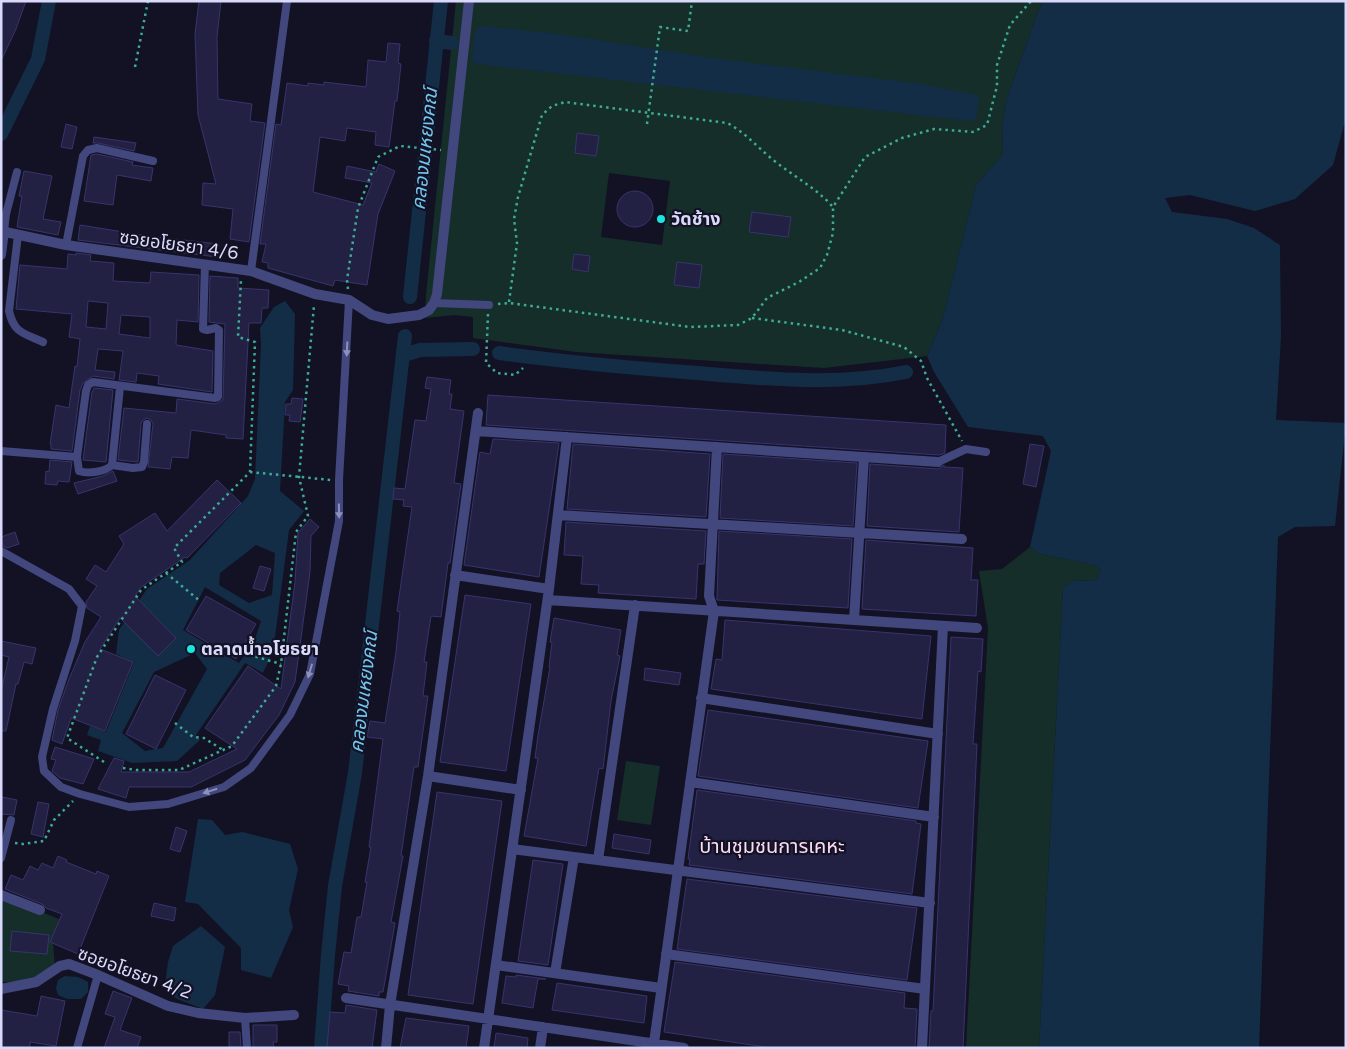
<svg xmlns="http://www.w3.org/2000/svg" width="1347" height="1049" font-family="'Varela Round','Noto Sans Thai',sans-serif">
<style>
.green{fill:#152e2a;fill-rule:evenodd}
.water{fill:#142d46;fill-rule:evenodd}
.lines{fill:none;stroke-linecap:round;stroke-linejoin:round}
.canal{stroke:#142d46;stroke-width:14}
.building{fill:#222043;stroke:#38346d;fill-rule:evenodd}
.path{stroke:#3dab96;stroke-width:2.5;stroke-dasharray:2.5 4;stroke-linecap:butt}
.service{stroke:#42477e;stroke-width:8}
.minor{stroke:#42477e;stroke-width:10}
.oneway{fill:#8e90bc}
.poi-dot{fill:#1ae6e0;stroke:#121224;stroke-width:2}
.labels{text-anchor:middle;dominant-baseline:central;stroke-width:4.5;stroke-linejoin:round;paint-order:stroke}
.poi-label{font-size:18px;font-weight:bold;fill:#d9dafb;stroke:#121224;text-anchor:start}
.street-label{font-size:18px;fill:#d9dafb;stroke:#121224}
.water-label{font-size:19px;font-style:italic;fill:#73c6f0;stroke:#121224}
.quarter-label{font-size:20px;fill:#fbdbf4;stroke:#121224}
</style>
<rect width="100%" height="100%" fill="#121224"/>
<path class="green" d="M456 1H1044L1039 9 1007 98 1002 125 1003 154 976 185 942 321 927 356 824 368 576 352 473 338V317L455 315 425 318 426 295ZM609 173 670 181 662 245 601 237Z
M1030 547 1040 554 1095 565 1101 569 1097 580 1073 581 1063 588 1039 1048H966L988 628 979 571 1002 569Z
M626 761 660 766 651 825 617 820Z
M1 896 59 919 53 943 55 968 37 981 1 982Z"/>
<path class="water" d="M1044 1H1346V118L1333 165 1295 199 1255 211 1190 195 1165 198 1172 212 1227 219 1254 228 1280 245 1281 336 1276 420 1346 423 1335 526 1295 527 1278 537 1259 1048H1039L1063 588 1073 581 1097 580 1101 569 1094 565 1040 554 1030 547 1051 451 1043 436 968 427 934 372 927 356 942 321 976 185 1003 154 1002 125 1007 98 1039 9Z
M481 26 559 34 712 58 922 84 976 95 979 99 976 118 970 121 477 64 472 60 475 31Z
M285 301 295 314 293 390 285 402 280 491 304 511 289 530 273 652 263 673 245 663 196 735 200 740 177 761 132 763 98 751 101 740 87 735 90 726 106 732 134 662 116 654 119 630 147 589 190 560 248 496 255 479 261 345 260 328 274 307ZM256 545 275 553 272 595 249 603 219 585 220 573ZM205 587 261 621 254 642 239 663 183 630ZM145 607 158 656 127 625ZM195 653 207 669 163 748 145 751 122 733 154 672Z
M198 819 212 820 225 835 242 832 290 844 298 869 289 910 293 927 271 978 241 970V948L198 904 185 902Z
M201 926 225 947 215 995 203 1009 175 998 165 985 168 962 173 946Z
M65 976 78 977 88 982V992L81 999H67L58 995 56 988 58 980Z"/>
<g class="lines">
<path class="canal" d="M436 41 452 43
M1 134 38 59 49 1
M410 297 441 1
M499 353C565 362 632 368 698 373 767 379 838 386 906 372
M404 355 420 350 473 349
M321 1048 328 955 335 886 355 773 405 336"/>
</g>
<path class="building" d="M1 1H26L16 29 1 61Z
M199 1H221L217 37 218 99 252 104 250 121 265 123 249 242 230 239 233 209 202 205 203 183 216 184 198 115 195 34Z
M388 43 400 44 398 63 401 64 397 101H395L389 147 375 145 376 132 347 128 345 141 320 137 313 192 363 205 372 183 345 178 347 166 376 172 379 164 395 171 378 214 367 285 335 280 333 286 268 268V263L262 262 266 244H260L276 124 281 125 287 83 308 86V83L324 85V82L366 87 368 60 386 62Z
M66 124 77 127 72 149 61 147Z
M577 133 599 136 596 156 575 153Z
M94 137 136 143 134 151 98 143H93Z
M97 154 133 162 132 165 153 168 151 181 117 175 113 205 84 201 91 155Z
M24 171 52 176 43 219 61 222 58 235 17 227 22 196H19Z
M617 209a18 18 0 1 1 36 0a18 18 0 1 1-36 0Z
M752 212 791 217 788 237 749 232Z
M80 225 148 236 219 244 217 257 78 240Z
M76 253 91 255 90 261 114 263 113 281 150 283 151 272 199 275 198 322 177 320 176 345 213 351 212 392 158 384 159 376 137 373 136 382 119 380 123 351 98 349 95 370 115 372 114 379 93 376 83 383 80 390 72 451 51 449V444H50L56 405 69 408 75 366 77 367 80 339 69 337 72 314 16 309 20 265 67 269 68 254 76 255ZM88 301 108 303 106 329 86 327ZM121 315 150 317V338L119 334Z
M574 254 590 256 588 272 572 269Z
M677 262 702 265 699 288 674 285Z
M210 276 238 278V288L269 290 268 308H262L261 323H249L243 439 226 438V435L191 430 188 458 172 457 170 469 150 467H148L153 424 151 420 147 418 143 420 141 424 138 462 118 460 124 408 176 413 177 399 215 404 223 400 225 324 209 322Z
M427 377 451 380 449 394H452L450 409 464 411 454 483 461 484 450 563H448L441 617 431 616 424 662H427L423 696H428L418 767H414L401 856H403L391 922 395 923 383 992H379V996L348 991 349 986 338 984 344 952 351 953 357 917H361L367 882H365L371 847H369L383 739 367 737 370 721 385 723 396 652 400 612 397 611 412 507 403 506 404 500 393 499 394 488 405 489 415 420 426 421 431 389 425 388Z
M94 388 113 390 106 462 83 460 92 392Z
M488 395 946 425 945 453 939 455 486 425Z
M292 398 303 399 300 422 289 421 290 415H285L286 404H291Z
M493 439 559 443 539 577 464 565 480 452 490 454Z
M573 444 710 454 706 517 567 509Z
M1030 444 1044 446 1036 487 1023 484Z
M723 454 857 463 853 526 720 518Z
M50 460 72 462 69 482 58 481 57 485 45 484 46 471 49 472Z
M870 464 938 469 944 465V467L963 468 959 532 867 526Z
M113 471 117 481 78 494 74 483 103 476Z
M217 480 241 503 187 558 185 557 141 587 135 596 176 638 158 656 120 618 100 649 133 662 105 731 71 718 62 744 52 740 58 710 69 679 85 642 101 617 87 608 86 602 97 586 86 579 95 565 106 572 124 544 119 536 155 513 167 531Z
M310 519 319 527 311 536 310 572 295 682 279 715 245 760 191 787H129L126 798 98 789 114 758 124 761 121 772H189L237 749 205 728 248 666 281 689 295 582 298 533Z
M566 522 706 531 704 564H698L696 599 598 593 599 585 581 584 583 556 564 555Z
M719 531 852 539 848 608 717 600Z
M15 532 19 544 7 548 3 546 1 537Z
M866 540 973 548 971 580H978L976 616 862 609Z
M260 566 271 569 264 591 253 588Z
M465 595 531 604 506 771 440 762Z
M206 596 256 624 236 659 186 630Z
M554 618 621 630 617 655 620 656 611 701 603 769 599 768 586 846 524 836 538 758H535L538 735 550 667H549L552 642H550Z
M725 620 931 636 922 719 711 689 716 659 722 660Z
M951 637 983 639 981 672 978 671 973 744H977L964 1027 963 1048H929L931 1011H933Z
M1 641 36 648 32 664 24 662 18 684H16L6 731H1V691L9 657 1 655Z
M645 668 681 673 679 685 644 680Z
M155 675 186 690 156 749 126 734Z
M708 710 928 741 918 808 698 776Z
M55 747 94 759 83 784 60 778 52 771 56 760 51 759Z
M697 790 916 821V823L921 824 912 894 689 865 690 859H688Z
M437 792 502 801 473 1004 408 995Z
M2 797 17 800 14 815 1 814Z
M38 802 49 804 43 837 31 834Z
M176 827 187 831 180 852 170 849Z
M614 834 651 840 649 854 612 848Z
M58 856 67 860 66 862 96 874 97 871 109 876 78 954 50 942 62 914 46 908 42 904 5 889 11 875 23 880 30 866 38 870 42 863 53 868Z
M533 860 563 864 548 965 518 961Z
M687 879 917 908 907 980 677 949Z
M154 903 176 908 174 921 151 916Z
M12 931 49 935 47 954 10 951Z
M675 962 905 993 904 1008 917 1009 915 1048H772L664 1032Z
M516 975 546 979H538L533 1008 502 1003 506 976 516 977Z
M557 983 647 996 644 1023 552 1010Z
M113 991 132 998 120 1030 141 1037 137 1048H104L115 1017 105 1014Z
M41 996 65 1001 56 1046 30 1042V1048H1V1010L37 1016Z
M346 1005 377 1010 372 1048H327L330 1012 345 1013Z
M406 1018 469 1026 466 1048H400Z
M253 1025H277V1042H273L274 1048 253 1047Z
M229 1032H240L241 1047H229Z
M496 1033 528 1038 527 1048H494Z"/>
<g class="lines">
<path class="path" d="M135 67 148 1
M647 124 660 27 688 31 692 1
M348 289 347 280 358 208 378 157 400 146 441 150
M509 302 517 243 514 219 518 197 542 115 552 106 565 102 727 123C745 132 757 147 772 159 793 176 815 187 833 207
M498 304 509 303 690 327 738 325 752 318 767 298 799 282 820 268 827 255 833 233V207L865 157 902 138 934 129 973 132 987 125 997 86V65L1010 25 1031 1
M488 314 486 363 497 373 515 375 523 368
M752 318 842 330 904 347 921 361 927 378 962 441
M250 472 331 480
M166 573 200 601
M243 653 281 664
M175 723 193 737 204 738 223 750
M104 762 67 738 97 657 141 590 182 562 174 548 250 472 255 342 238 337 241 280
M123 768 136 770H179L232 746 276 686 281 664 296 532 308 516 299 477 314 305
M15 843 23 844 44 841 54 820 73 801"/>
<path class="service" d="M4 231 6 214 17 172
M18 235 9 311C14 333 23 333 43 342
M66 245 83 156 88 150 97 148 153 161
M251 271 287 1
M434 303 489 305
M1 451 77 457 86 391 88 385 93 382 215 398 218 397 219 330 216 328 207 330 203 329 205 264
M77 457 79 471C88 474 105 472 112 465L120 387
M938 462 966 449 986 452
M112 465 133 468 142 467 144 462 147 424
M1 551 69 589 82 606 75 641 53 709 42 757 44 771 61 787 80 794 129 807 168 804 224 787 251 768 290 715 310 674 339 521V480L349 300
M1 858 11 820
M245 1018 247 1048
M77 1048 98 975"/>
<path class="minor" d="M1 231 66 245 251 271 315 294 349 300 372 315 388 319 419 315 429 310 434 303 437 294 469 1
M1 255 4 231
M476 431 938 462
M558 515 962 539
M455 575 549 589
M548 600 977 628
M854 620 864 457
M701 698 938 734
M428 776 521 790
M690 782 934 817
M512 849 930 903
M598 860 635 605
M1 895 40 910
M666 954 925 989
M496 965 661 988
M555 973 574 857
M1 989 36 982 60 966 69 964 98 975 168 1006 198 1013 245 1018 294 1015
M346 998 684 1048
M654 1043 714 611 709 596 717 447
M386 1048 390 1005 428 776 478 413
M484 1048 549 589 567 437
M540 1048 543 1027
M922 1048 943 626"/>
</g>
<defs><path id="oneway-solid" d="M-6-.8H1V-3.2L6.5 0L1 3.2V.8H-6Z" transform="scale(1.25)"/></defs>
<g class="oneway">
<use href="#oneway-solid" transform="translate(347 349) rotate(93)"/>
<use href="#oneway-solid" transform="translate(339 511) rotate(89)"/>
<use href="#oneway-solid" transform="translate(310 671) rotate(106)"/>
<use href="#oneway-solid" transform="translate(210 791) rotate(163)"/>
</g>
<g class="poi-dot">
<circle cx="661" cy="219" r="5"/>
<circle cx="191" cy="649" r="5"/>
</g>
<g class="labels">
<g class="poi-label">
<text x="671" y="219">วัดช้าง</text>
<text x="201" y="649">ตลาดน้ำอโยธยา</text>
</g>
<g class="street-label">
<text transform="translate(179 245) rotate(8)">ซอยอโยธยา 4/6</text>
<text transform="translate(135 973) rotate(20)">ซอยอโยธยา 4/2</text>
</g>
<g class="water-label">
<text transform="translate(425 149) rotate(-84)">คลองมเหยงคณ์</text>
<text transform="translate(364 692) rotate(-83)">คลองมเหยงคณ์</text>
</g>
<g class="quarter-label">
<text x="772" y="847">บ้านชุมชนการเคหะ</text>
</g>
</g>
<rect width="1347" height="1049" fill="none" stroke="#d9dafb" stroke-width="5"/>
</svg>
